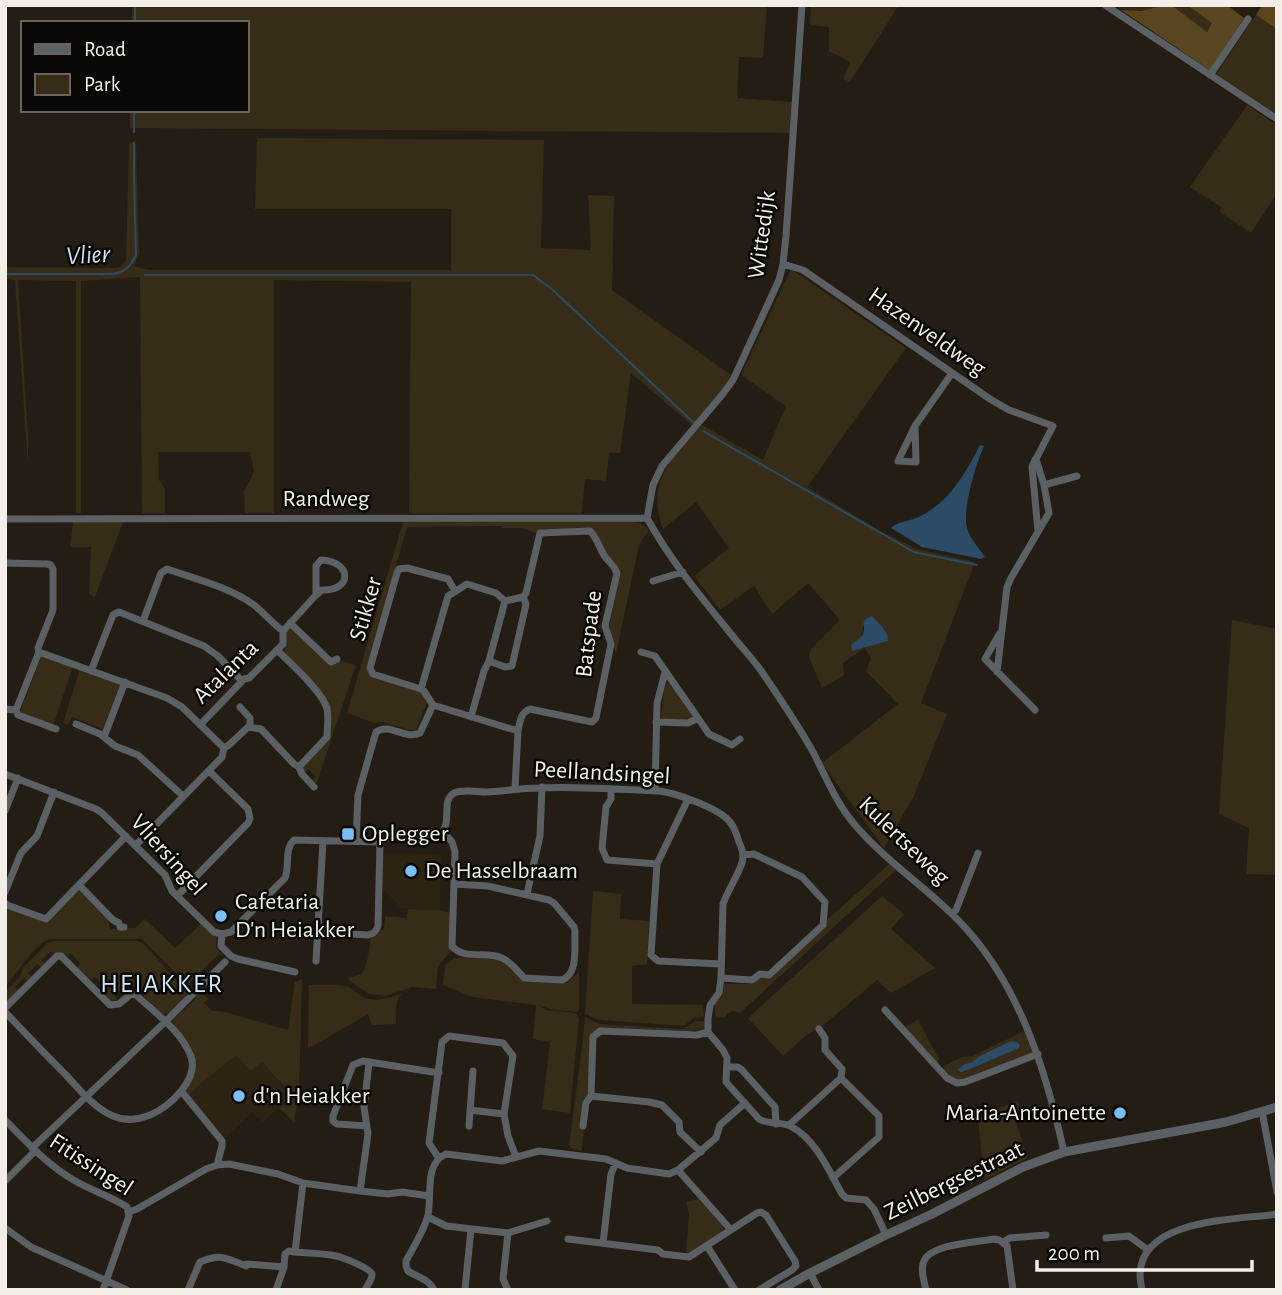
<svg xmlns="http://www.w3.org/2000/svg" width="1282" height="1295" font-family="'Alegreya Sans',sans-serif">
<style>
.built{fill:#2c2312}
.green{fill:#372c18;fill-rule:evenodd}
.forest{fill:#594620}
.water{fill:#2b4b66}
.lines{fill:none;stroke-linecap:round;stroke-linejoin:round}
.stream{stroke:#2b4b66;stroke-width:2}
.minor{stroke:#5b6065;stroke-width:7}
.tertiary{stroke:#5b6065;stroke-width:9}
.poi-dot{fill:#7abff8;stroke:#0a0804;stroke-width:2.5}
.labels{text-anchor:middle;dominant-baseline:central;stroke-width:5;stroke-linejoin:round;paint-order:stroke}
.street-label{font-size:24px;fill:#f3efe8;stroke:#0a0804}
.poi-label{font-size:24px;fill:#f3efe8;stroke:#0a0804;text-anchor:start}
.water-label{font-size:26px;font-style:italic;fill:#cfe5f9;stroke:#0a0804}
.neighbourhood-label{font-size:26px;letter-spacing:2px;fill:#cee6fc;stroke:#0a0804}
</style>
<rect width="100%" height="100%" fill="#231d13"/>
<path class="built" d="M383 853 441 854 440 910 401 908 381 887Z
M235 1054 262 1062 292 1097 263 1122 252 1113 225 1138 187 1095Z"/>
<path class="green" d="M132 5H767L763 58 739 57 737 98 793 102 790 133 130 128V110H247V23H132Z
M811 5H899L850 82 843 79 850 62 829 51V27L810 25Z
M1114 5H1187L1213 23 1207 32 1161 6C1145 10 1129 15 1114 5Z
M1256 15 1277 29V115L1216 74Z
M1247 105 1277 125V194L1251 233 1220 212 1221 207 1190 187Z
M257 138 544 140 541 248 591 250 588 195 614 196 612 290 731 375 717 398 693 426 631 373 620 453H609L606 481 585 479 582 513H409L411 282 274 280V513H245L244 491 254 472 250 452H158L159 480 165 489V513H142L140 277 81 281V513H76V281L18 280 28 438V465L15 280 5 279V267L115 268 120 267 126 261 129 143 136 141 139 253 134 266 149 270H451V209H255Z
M791 269 906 348 807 487 884 533 917 549 975 562 921 703 947 714 914 796 884 848 822 763 898 704 866 671 871 658 865 648 843 663 844 675 822 688 809 657 811 649 840 620 808 583 772 614 754 586 720 610 694 576 729 548 696 502 663 529C645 482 673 457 702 425L763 460 786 406 741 375ZM876 621 884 629 888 641 862 648 851 645C863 635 863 638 863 622Z
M73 522H123L95 597 89 594 91 547H70Z
M403 522H633L640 523 648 529C648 535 645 535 642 540 640 543 639 547 638 550L616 654 609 627 619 576 611 564 599 538 574 530 541 529 536 533 521 528H501V526L407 527 367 669 372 676 422 691 427 702 416 730H410L383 722 375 723 347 713Z
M1232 620 1277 629V875L1246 874 1249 828 1219 814Z
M291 625 330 666 338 660 356 665 316 785 312 780 316 777 309 769 305 773 303 771 304 767 330 737V707L285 656V632Z
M42 655 73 666 51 732 46 730 48 724 20 712Z
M80 669 121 684 103 729 72 717 68 725 63 723Z
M668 681 692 716C683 722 671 721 661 718L664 691Z
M889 864 896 870 740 1013 732 1011 727 1014 725 1018 715 1016V1003L723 996 724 984H751L757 978H769L826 927V921Z
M78 890 109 921V926L111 929 135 928 145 919 175 948 201 924 210 933 217 935 216 947 224 957 219 954 187 985 142 939H49C29 950 20 971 5 987V907L47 921Z
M593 891 621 894 620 919 649 921 647 964 632 966V1004L703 1005 704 1017 694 1018 684 1026 599 1020 585 1014Z
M882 896 904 914 891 929 935 968 891 993 877 980 821 1027 809 1033 783 1056 748 1018Z
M408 909 440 910 451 913V951L438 966 436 989 412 987 385 996 369 994 347 979 361 974 364 970 367 962 371 937 378 930H384L385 916 407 918Z
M56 941H138L145 945 187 992C184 1002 173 1014 162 1014L133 985 131 986 128 983 114 996 117 1000 112 1001 102 992 106 988 95 977 91 980 77 967 80 963 71 953 67 957 64 954H54L51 951 42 960 45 964 41 967 37 964 28 973 32 977 28 981 24 978 15 987 19 990 5 1004V992L20 977 23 968 47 943Z
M454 958 499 959 504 961 522 979 567 983 579 971V1009L577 1012 551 1009 538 1005 546 1010 576 1013 579 1019 570 1113 542 1109 550 1042 533 1039 536 1005 472 997 443 985 445 966Z
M302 979 299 1095 294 1122 279 1108 292 1096 262 1062 251 1071 236 1055 187 1095V1092C195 1073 199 1056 186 1039 181 1032 176 1029 173 1020L197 997 196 994 200 991 209 999 204 1003 212 1011H221L288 1030 295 982Z
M309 985C321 985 333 984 344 986 352 987 356 993 363 997 376 1003 389 997 402 994 394 1001 396 1014 396 1024L372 1025 368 1014 308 1049Z
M585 1017 600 1024 683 1029 695 1021H706V1028L689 1031 598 1028 590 1036 587 1096 586 1099 583 1101 581 1127 584 1128 582 1151 573 1149 569 1146 583 1038Z
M918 1020 939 1059 937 1062 934 1061 904 1027Z
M1022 1032 1026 1033 1033 1050 1030 1056 960 1080 953 1079 944 1071V1066L962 1057 973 1056ZM1011 1041 1017 1042 1018 1048 964 1072 965 1064 972 1062Z
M1018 1100 1022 1114 1015 1119 1028 1158 984 1180 978 1118Z
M698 1199 723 1226V1233L688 1254 686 1252 689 1214 686 1202Z"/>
<path class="forest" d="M1171 5 1207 32 1212 23 1187 5H1227L1244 18 1210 70 1121 10 1141 11 1161 6Z
M1262 5H1277V29L1256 15Z"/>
<path class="water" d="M980 445 984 446C976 464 962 509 967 528 970 539 979 548 985 557L981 559 922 547 891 528C898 521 907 522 916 518 948 505 965 474 980 445Z
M872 616C878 623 889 631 888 641L852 651 851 645C854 642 861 638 863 634 867 624 857 622 872 616Z
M1011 1041 1017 1042 1020 1045 1019 1048 968 1070 961 1072 957 1070 965 1064 972 1062 980 1056Z"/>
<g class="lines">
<path class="stream" d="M135 23V5
M134 132V110
M5 274H114C126 271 131 266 136 255L134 179V143
M145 275H533L554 291 693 422
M703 431 914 552 977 565"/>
<path class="minor" d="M1105 5 1277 119
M1210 75 1248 19
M783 264 803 270 990 399 1009 410 1053 426 1036 459 1044 485 1049 513 1011 578 1007 587 997 672
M915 426 916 462 898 461 915 426 952 373
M1035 460 1032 467 1038 531
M1044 485 1077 476
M647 518C670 560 701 597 731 634 742 648 755 661 764 675 781 700 798 725 813 752 826 777 836 803 855 825 884 859 921 884 953 915 1017 977 1045 1066 1064 1152
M647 518 653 485 662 466 722 395 733 380 779 280 783 264 786 236 802 5
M5 519 647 518
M5 563 47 564 51 565 53 569V610L38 648 39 652
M653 581 683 572
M143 621 161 573 167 569C196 579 229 587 254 605 264 613 272 623 283 631V644L249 678 244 679 200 725
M290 623 331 662 337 659
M283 631 316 595V566L321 560C352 561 353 591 322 590L316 595
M1000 633 985 659 1035 710
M641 652 655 656 709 734 732 745 740 739
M489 661 505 667 512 666 526 604 523 597
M91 671 113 615 119 612 204 646 218 656 242 681
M421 689 373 674 370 668 397 573 399 569 407 568 448 579 455 591
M433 705 424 691 421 689 448 596 467 584 496 593 505 601 523 597 526 593 540 533 590 531C598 539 599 549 606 558 611 564 614 565 617 573L605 626 611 644 596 718 592 722 530 709C520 713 520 722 518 731
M240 707 250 718V727
M5 709 16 710
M471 717 484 671 489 661 505 601
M656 722 688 723 698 718
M76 724 100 734 115 746 138 755 183 796
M56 729 18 715 16 710 39 652 167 698 182 707 224 748 222 757 136 845
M104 737 125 682
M224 748 229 745 248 727 261 729 294 764 299 767 327 737C327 728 329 717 327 709 323 692 290 663 277 650
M299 767 302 774 314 787
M5 774 96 809 102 813 165 875 172 891 214 932 222 934
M611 790V799L606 807 602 848 607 860 657 864
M655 791 657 703 665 672
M688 799 657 864 651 955 658 961 721 964
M5 811 18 778
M443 831 452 842 455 852 452 946C464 961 487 950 502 958 511 962 518 971 524 978L562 980C579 974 574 946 575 931L574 927 554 903 549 900 488 886 454 884
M147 835 193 881
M356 841 358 795 376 732C390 722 403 740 420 733L433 705 518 731 515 789
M80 886 113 920 119 923 120 927H124
M5 892 21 853 37 836 54 792
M527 894 540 836 542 787
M177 896 248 823 250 819 248 809 209 771
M5 903 7 905 46 919 126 836
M952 914 956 910 978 853
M319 932 368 935C373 934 376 932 378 926L380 842
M316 961 323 841
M295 972 238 959 231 956 221 946 222 934 231 932 285 878C290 865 284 849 294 840L380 842C395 833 415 837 432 837 458 831 438 802 454 793 463 789 477 792 486 792 504 791 522 788 540 788 580 786 620 790 659 791 676 793 719 808 730 822 734 827 737 835 739 842 742 848 744 856 742 863 737 877 728 890 723 904L721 978 719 993 710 1005 708 1019V1032L723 1050 727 1058 726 1082 759 1119C769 1125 782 1121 792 1127 816 1140 829 1171 842 1194L846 1198 866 1200 874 1209 886 1235
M721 978 752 980 760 974 769 975 823 925 825 902 802 877 754 854 743 855
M5 1008 57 956H61L110 1005 119 1004 131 994 136 995C154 1012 180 1030 190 1054 201 1078 170 1107 150 1115 138 1120 125 1121 113 1116 94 1108 79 1089 65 1074 45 1054 25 1033 5 1012
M885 1010 947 1078 957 1083 965 1082 1038 1054
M819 1029 825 1038V1050L842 1069 841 1078 879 1116V1137L833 1178
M727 1067H738L742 1070 775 1107 776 1124
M182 1092 222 1141V1146L217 1165
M591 1096 649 1102 662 1105 679 1122 680 1132 701 1152
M470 1110 504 1114
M1262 1111 1277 1192
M5 1120C28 1143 48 1166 77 1182 93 1191 112 1197 127 1207L129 1216 103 1290
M789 1125 841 1078
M367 1126 337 1124 333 1121V1116L353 1065 363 1061 439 1073
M469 1126 473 1071
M583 1126 586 1103 591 1096 593 1037 600 1031 697 1035 708 1032
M32 1148 165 1022 225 962
M438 1157 429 1143 442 1042 449 1036 503 1043 513 1056 504 1114 508 1136 516 1157
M678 1170 731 1230
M5 1181 35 1151
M360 1191 368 1134 364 1107 369 1063
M129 1212 137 1209 206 1169 217 1165 229 1164 278 1174 303 1183
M428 1217 446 1226 508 1233 547 1221
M5 1228 31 1247 127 1290
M1106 1238 1129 1236 1148 1250
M568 1239 658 1250 663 1254 689 1257 757 1213 761 1212 766 1215 795 1261 796 1266 792 1270 759 1290
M1003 1242 1010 1238 1046 1235
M603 1243 611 1174 616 1163
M707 1246 735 1290
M295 1252C308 1253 323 1253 336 1256 342 1257 370 1268 372 1274 373 1278 367 1286 365 1290
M247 1264 284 1267
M810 1273 819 1290
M465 1289 471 1229
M188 1290 200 1262C222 1253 224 1258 246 1266
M276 1290 284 1267 285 1254 289 1251 295 1252 303 1183 360 1191 388 1194 402 1192 429 1196
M434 1290C429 1279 417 1277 408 1271L406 1266V1261C413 1248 425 1229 428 1215 432 1196 424 1163 446 1154L502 1161 539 1151 606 1159 627 1168 669 1174 678 1170 716 1138 720 1125 745 1103
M508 1290 503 1279 508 1233
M926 1290C924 1281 920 1269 924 1261 931 1244 977 1242 994 1239L999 1240 1007 1246 1013 1290
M1142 1290C1141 1285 1140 1278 1140 1273 1143 1218 1237 1220 1277 1214"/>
<path class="tertiary" d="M780 1290 810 1273 886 1235 930 1215 1023 1167 1064 1152 1226 1122 1277 1107"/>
</g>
<g class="poi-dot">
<rect x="341" y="827" width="14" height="14" rx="3.5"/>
<circle cx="411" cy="871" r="7"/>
<circle cx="221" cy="916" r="7"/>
<circle cx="239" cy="1096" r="7"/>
<circle cx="1120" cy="1113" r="7"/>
</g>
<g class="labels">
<g class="street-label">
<text transform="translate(762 235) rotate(-82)">Wittedijk</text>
<text transform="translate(927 332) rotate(35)">Hazenveldweg</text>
<text x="326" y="499">Randweg</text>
<text transform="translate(366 609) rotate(-74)">Stikker</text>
<text transform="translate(589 634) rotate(-83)">Batspade</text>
<text transform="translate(226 672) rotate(-44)">Atalanta</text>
<text transform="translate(602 773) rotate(3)">Peellandsingel</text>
<text transform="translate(904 841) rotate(44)">Kulertseweg</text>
<text transform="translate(168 855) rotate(48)">Vliersingel</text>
<text transform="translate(91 1165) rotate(33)">Fitissingel</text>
<text transform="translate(954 1181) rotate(-26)">Zeilbergsestraat</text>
</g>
<g class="poi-label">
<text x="362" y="834">Oplegger</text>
<text x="425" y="871">De Hasselbraam</text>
<text x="235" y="902">Cafetaria<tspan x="235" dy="28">D'n Heiakker</tspan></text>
<text x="253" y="1096">d'n Heiakker</text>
<text x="1106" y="1113" text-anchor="end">Maria-Antoinette</text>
</g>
<g class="water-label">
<text transform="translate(88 255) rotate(-3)">Vlier</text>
</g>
<g class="neighbourhood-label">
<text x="162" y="984">HEIAKKER</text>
</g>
</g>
<rect width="1282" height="1295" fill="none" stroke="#f3efe8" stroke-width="14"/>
<rect x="21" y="21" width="228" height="91" fill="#0a0804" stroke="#67645f" stroke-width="2"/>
<rect x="35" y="44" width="35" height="10" fill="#5b6065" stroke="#67645f" stroke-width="2"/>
<text x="84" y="56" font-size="21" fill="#f3efe8">Road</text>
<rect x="35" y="74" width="35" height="21" fill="#372c18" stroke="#67645f" stroke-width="2"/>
<text x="84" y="91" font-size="21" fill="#f3efe8">Park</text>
<path d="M1037 1260v10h215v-10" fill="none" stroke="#f3efe8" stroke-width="3.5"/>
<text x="1048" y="1260" font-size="21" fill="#f3efe8" stroke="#0a0804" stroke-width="5" paint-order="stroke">200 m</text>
</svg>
